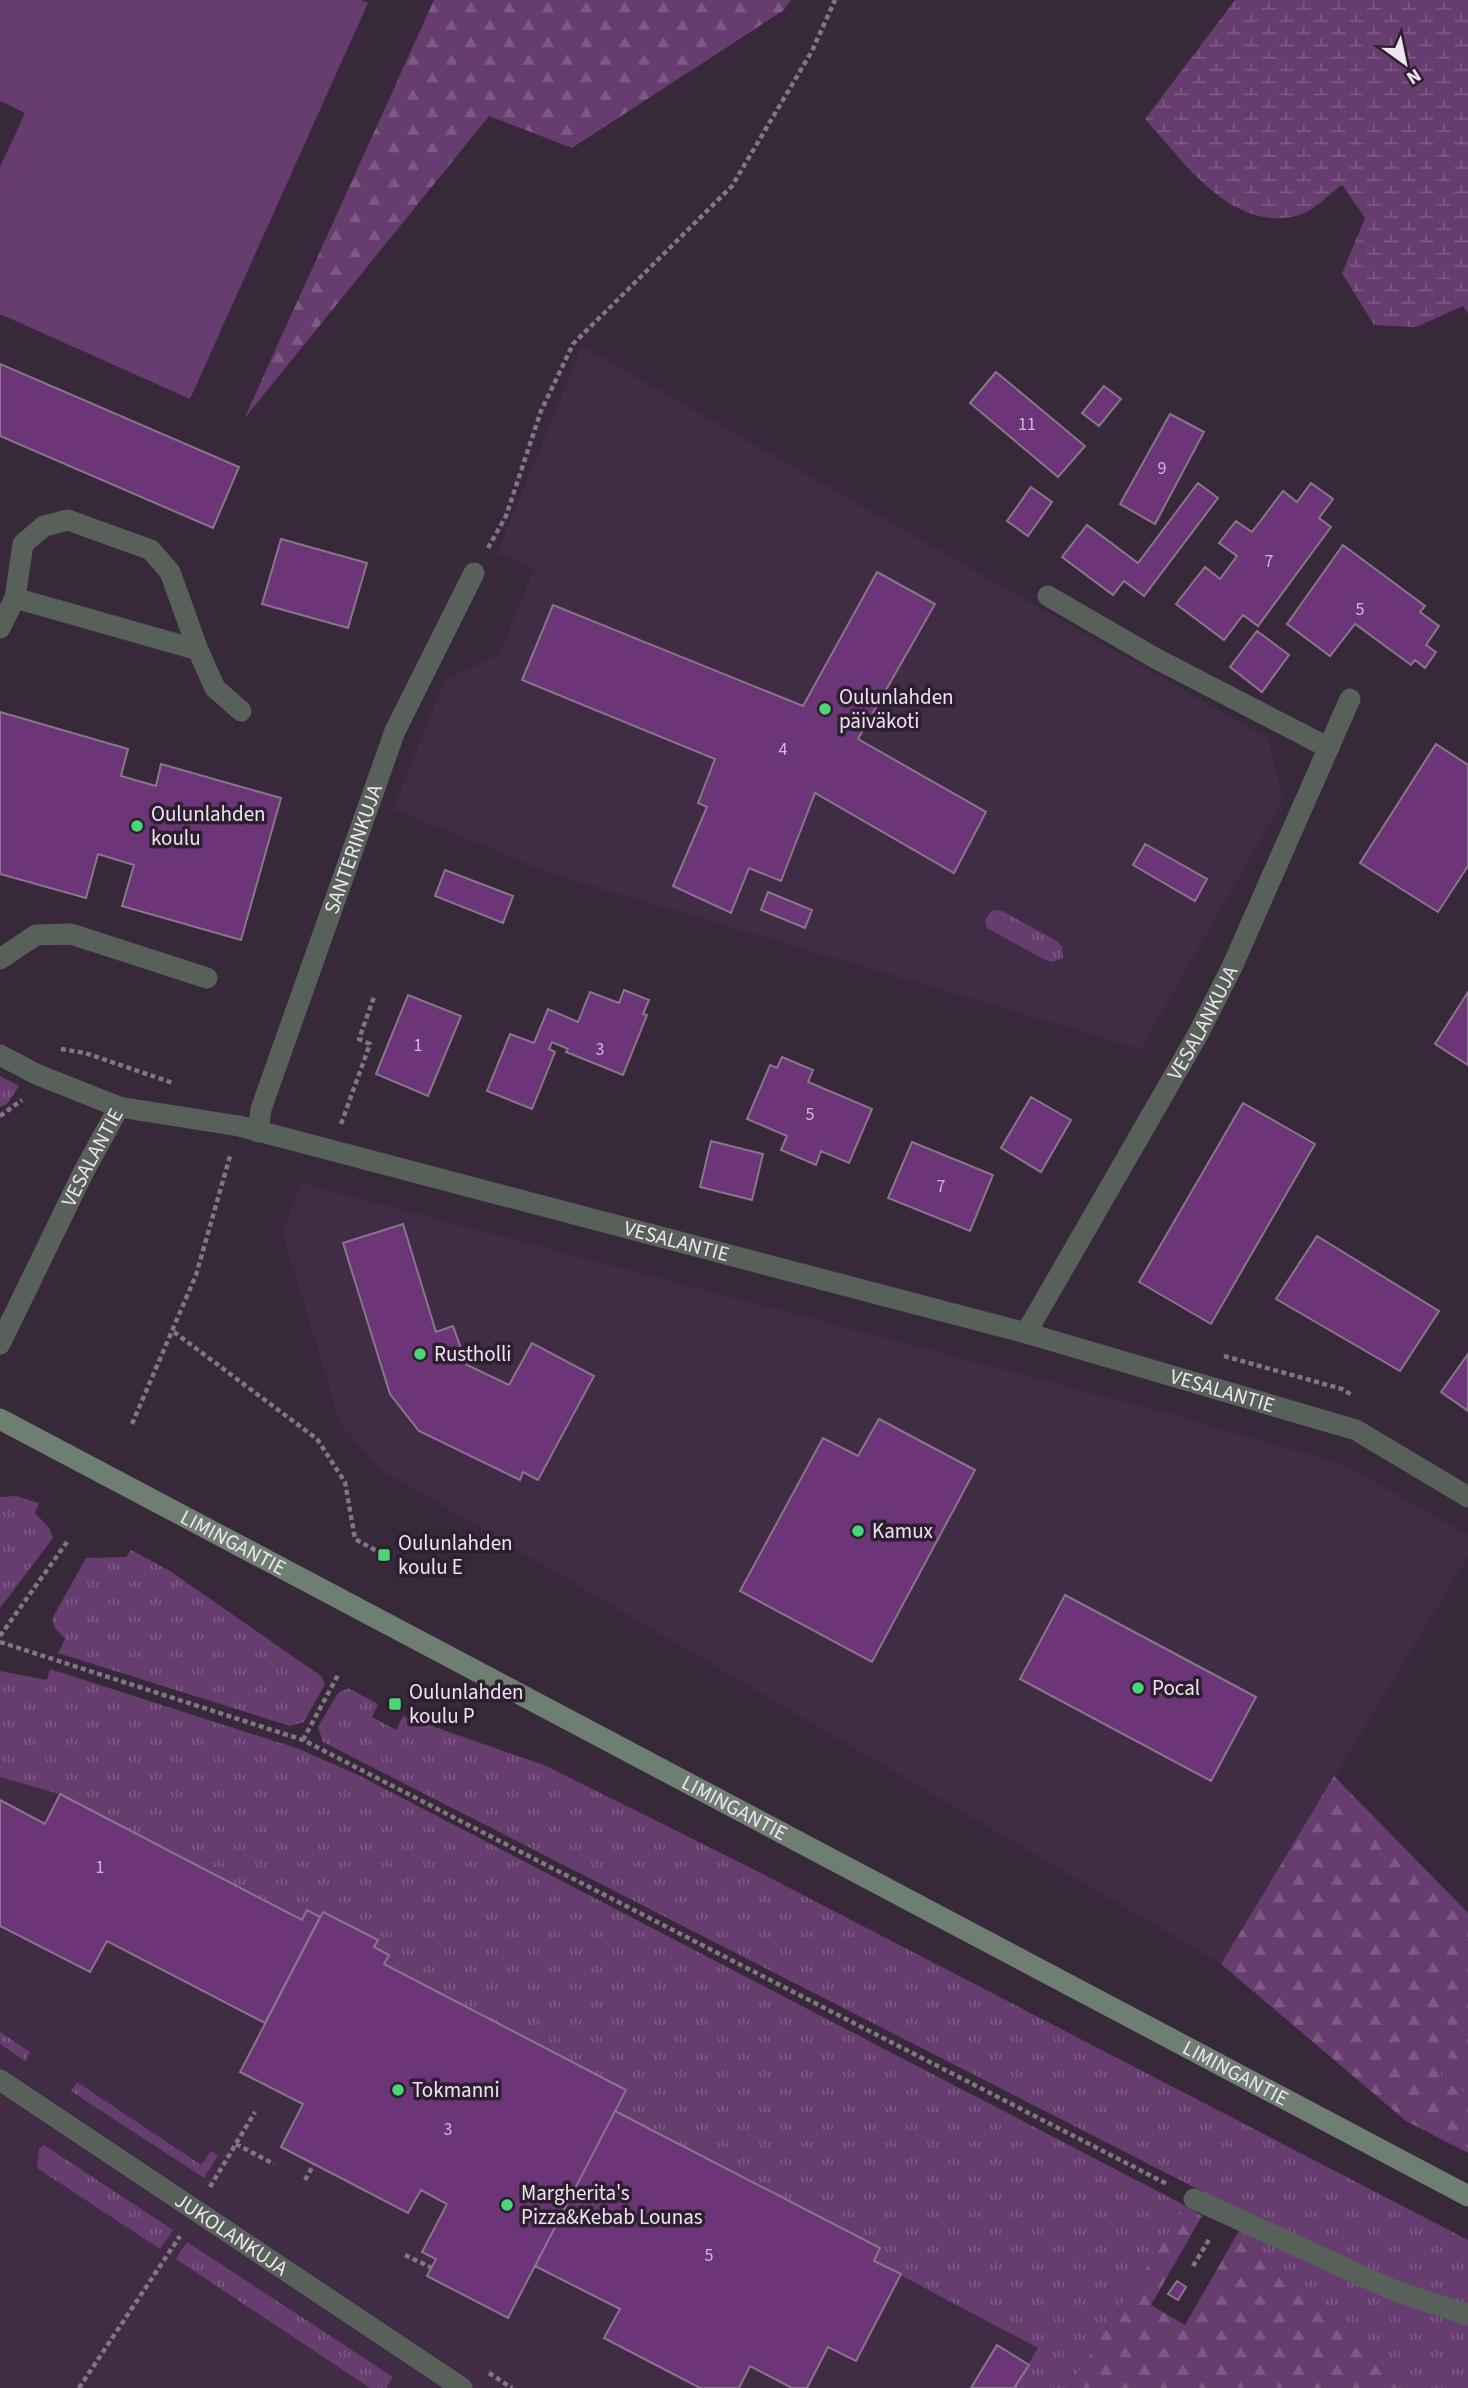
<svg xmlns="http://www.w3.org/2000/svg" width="1468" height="2388" font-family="'Source Sans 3',sans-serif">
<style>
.built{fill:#402c44}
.grass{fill:url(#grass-tufts)}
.forest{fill:url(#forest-firs)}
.wetland{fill:url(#wetland-marsh)}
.pitch{fill:#673d70}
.building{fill:#6b3577;stroke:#88768b;stroke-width:2}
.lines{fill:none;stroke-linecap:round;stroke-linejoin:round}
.path{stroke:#827585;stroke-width:4.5;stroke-dasharray:5 3.5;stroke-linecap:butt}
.lane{stroke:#586159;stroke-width:21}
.street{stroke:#586159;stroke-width:21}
.secondary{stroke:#6e7e71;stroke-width:21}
.poi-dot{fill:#4ad677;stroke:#2d1e30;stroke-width:2.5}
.labels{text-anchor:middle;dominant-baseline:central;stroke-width:7;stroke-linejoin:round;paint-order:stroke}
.number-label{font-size:18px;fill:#ceb9d2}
.poi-label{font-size:21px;fill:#efe5f1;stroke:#2d1e30;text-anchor:start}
.street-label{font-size:21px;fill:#efe5f1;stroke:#2d1e30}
</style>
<defs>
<pattern id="grass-tufts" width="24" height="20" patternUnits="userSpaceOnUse" patternTransform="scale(1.75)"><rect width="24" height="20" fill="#673d70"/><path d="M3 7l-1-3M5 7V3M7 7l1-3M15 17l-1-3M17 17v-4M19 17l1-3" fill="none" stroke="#7d5985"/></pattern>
<pattern id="forest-firs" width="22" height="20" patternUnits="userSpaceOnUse" patternTransform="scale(1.75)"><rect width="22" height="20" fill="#673d70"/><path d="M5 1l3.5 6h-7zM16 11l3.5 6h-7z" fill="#7d5985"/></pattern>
<pattern id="wetland-marsh" width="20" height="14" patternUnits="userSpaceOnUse" patternTransform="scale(1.75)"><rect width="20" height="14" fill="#673d70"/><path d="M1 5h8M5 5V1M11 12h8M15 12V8" fill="none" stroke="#7d5985"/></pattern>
</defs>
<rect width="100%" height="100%" fill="#37283a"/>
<path class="built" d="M582 346 1268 738 1284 799 1141 1049 552 874 393 809 445 680 499 654 534 569 497 553Z
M301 1183 1164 1412 1347 1466 1468 1535V1557L1221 1964 380 1469 340 1423 282 1232Z
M0 1763 191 1764 1119 2286 1055 2388H0Z"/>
<path class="grass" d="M992 910 1002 911 1055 940 1062 946 1063 958 1053 962 1045 960 987 928 985 920Z
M0 1076 19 1086 7 1104 0 1107Z
M16 1496 39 1503 35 1513 50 1529 53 1538 0 1608V1497Z
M131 1550 170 1571 321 1676 325 1684 304 1722 290 1726 58 1653 65 1639 55 1628 52 1619 86 1558 126 1557Z
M50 1669 299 1749 358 1775 1186 2206 1068 2388H1014L1038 2348 874 2261 879 2248 615 2111 626 2090 384 1964 389 1955 374 1947 377 1939 324 1912 320 1917 307 1910 302 1920 60 1794 0 1777V1671L47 1680Z
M348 1688 378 1704 372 1717 396 1730 403 1716 544 1765 745 1865 1468 2240V2308L1394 2283 1262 2222 323 1742 318 1727 338 1693Z
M0 2032 30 2052 25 2061 0 2044Z
M1438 2056 1468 2060V2094L1441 2080Z
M77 2082 201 2165 211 2151 218 2155 204 2178 71 2091Z
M44 2145 173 2230 160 2249 37 2168 39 2149Z
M1239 2231 1395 2300 1468 2324V2388H1398L1301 2282 1235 2238Z
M187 2242 393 2377 386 2388H370L176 2259Z"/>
<path class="forest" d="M434 0H791L784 10 572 148 489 116 244 419Z
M1334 1776 1468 1913V2060L1438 2057 1441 2080 1468 2094V2153L1406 2121 1221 1964Z
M1186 2206 1202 2216 1151 2305 1185 2325 1235 2238 1301 2282 1398 2388H1068Z"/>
<path class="wetland" d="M1235 0H1468V313L1463 306 1416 327 1374 325 1342 273 1365 218 1342 185C1330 193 1316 209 1302 214 1235 237 1184 162 1145 119Z"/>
<path class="pitch" d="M0 0H361L368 3 190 399 0 314V167L25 113 0 101Z"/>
<path class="building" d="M0 364 239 467 213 528 0 436Z
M996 372 1085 446 1058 477 970 403Z
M1104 386 1121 399 1099 426 1082 413Z
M1170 414 1204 432 1155 524 1120 504Z
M1198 483 1218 498 1144 596 1124 581 1113 595 1062 557 1087 525 1138 563Z
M1311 483 1333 499 1319 518 1331 527 1258 626 1243 615 1224 640 1176 604 1205 567 1220 579 1237 556 1219 543 1236 521 1252 532 1283 491 1297 502Z
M1031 487 1052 502 1028 536 1007 521Z
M281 539 367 563 348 628 262 604Z
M1343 545 1425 606 1420 612 1439 626 1426 645 1436 652 1425 668 1415 660 1411 665 1355 624 1330 656 1287 624Z
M877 572 935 604 858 739 986 812 954 873 815 793 781 881 749 868 731 913 673 886 707 807 698 803 715 759 522 680 553 605 803 706Z
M1257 631 1289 655 1262 692 1230 667Z
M0 712 128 749 121 776 156 786 161 764 281 798 241 940 122 906 134 865 98 854 86 898 0 874Z
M1436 744 1468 765V866L1438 912 1360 863Z
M1145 844 1207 879 1195 901 1133 865Z
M445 870 513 896 503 923 435 896Z
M768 892 812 910 805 928 761 910Z
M624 990 649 1000 643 1014 647 1015 623 1075 566 1052 568 1049 552 1042 549 1049 555 1052 532 1109 487 1091 510 1034 534 1043 548 1009 578 1022 590 992 619 1003Z
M1468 992V1065L1435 1044Z
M408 995 461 1016 428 1096 376 1074Z
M782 1057 813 1070 808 1082 872 1109 849 1163 821 1151 816 1165 781 1150 787 1136 747 1119 770 1065 777 1068Z
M1031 1097 1071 1120 1041 1172 1001 1148Z
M1243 1103 1315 1144 1211 1324 1139 1282Z
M711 1141 763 1154 752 1200 700 1187Z
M912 1142 993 1175 970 1231 888 1198Z
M403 1224 436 1332 453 1326 467 1365 509 1385 532 1343 594 1376 538 1480 523 1472 520 1480 419 1431 390 1394 343 1243Z
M1317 1236 1439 1311 1400 1371 1276 1299Z
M1468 1354V1411L1441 1392Z
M879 1419 975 1470 872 1662 740 1591 823 1438 858 1456Z
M1065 1595 1256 1697 1211 1781 1020 1679Z
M60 1794 302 1920 307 1910 320 1917 265 2023 107 1941 90 1972 0 1926V1800L45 1824Z
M323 1912 378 1940 374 1947 389 1955 384 1964 626 2090 508 2318 427 2276 436 2259 422 2252 447 2204 421 2190 408 2213 281 2147 303 2104 240 2072Z
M615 2111 880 2248 874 2261 901 2274 856 2361 828 2347 807 2388H792L750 2366 739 2388H700L604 2338 620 2309 535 2266Z
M1177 2281 1186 2287 1178 2300 1168 2294Z
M997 2345 1029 2365 1014 2388H971Z"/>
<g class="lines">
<path class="path" d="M488 548 506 516 541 411 573 344 732 186 812 51 835 0
M61 1049 85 1053 173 1083
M0 1116 22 1100
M341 1124 370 1044 359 1039 374 997
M174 1332 317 1439 345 1482 355 1539 384 1555
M1224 1356 1342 1389 1352 1395
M132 1424 196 1275 230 1156
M0 1636 67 1542
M0 1642 303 1740 1169 2185
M303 1740 338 1675
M236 2144 274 2164
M305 2180 314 2164
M210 2187 255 2112
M405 2255 432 2268
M1193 2266 1210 2238
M489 2373 512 2388
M79 2388 180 2236"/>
<path class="lane" d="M1048 596 1155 658 1329 748
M15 598 198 650
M0 628 15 598 23 544 44 526 68 520 151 550 170 572 198 650 215 688 241 711
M0 959 36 935 71 934 207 978
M1194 2199 1393 2290 1468 2315"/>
<g class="street">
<path id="s1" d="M0 1055 36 1074 119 1107 239 1126 1026 1333 1356 1430 1468 1497"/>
<path id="s2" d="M258 1132 261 1109 395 731 474 573"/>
<path id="s3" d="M1026 1333 1197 1036 1232 967 1350 699"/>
<path id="s4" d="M0 1344 83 1173 119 1107"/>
<path id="s5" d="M0 2080 462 2388"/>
</g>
<path class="secondary" id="s6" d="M0 1419 1468 2196"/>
</g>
<g class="poi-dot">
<circle cx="825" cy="709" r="7"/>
<circle cx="137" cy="826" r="7"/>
<circle cx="420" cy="1354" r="7"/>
<circle cx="858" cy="1531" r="7"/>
<rect x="377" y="1548" width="14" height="14" rx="3.5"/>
<circle cx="1138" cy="1688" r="7"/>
<rect x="388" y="1697" width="14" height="14" rx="3.5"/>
<circle cx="398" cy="2090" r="7"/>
<circle cx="507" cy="2205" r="7"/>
</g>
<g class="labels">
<g class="number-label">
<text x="1027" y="424">11</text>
<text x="1162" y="468">9</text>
<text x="1269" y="561">7</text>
<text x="1360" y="609">5</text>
<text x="783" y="749">4</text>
<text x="418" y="1045">1</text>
<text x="600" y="1049">3</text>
<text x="810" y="1114">5</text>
<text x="941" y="1186">7</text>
<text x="100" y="1867">1</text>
<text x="448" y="2129">3</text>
<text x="709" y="2255">5</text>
</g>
<g class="poi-label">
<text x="839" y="697">Oulunlahden<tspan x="839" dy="24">päiväkoti</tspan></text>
<text x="151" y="814">Oulunlahden<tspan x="151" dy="24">koulu</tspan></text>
<text x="434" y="1354">Rustholli</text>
<text x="872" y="1531">Kamux</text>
<text x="398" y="1543">Oulunlahden<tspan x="398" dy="24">koulu E</tspan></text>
<text x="1152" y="1688">Pocal</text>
<text x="409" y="1692">Oulunlahden<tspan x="409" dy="24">koulu P</tspan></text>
<text x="412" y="2090">Tokmanni</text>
<text x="521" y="2193">Margherita's<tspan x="521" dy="24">Pizza&amp;Kebab Lounas</tspan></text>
</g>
<g class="street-label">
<text stroke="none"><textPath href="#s2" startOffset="299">SANTERINKUJA</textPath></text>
<text stroke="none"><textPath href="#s3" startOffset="357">VESALANKUJA</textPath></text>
<text stroke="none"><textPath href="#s4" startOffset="208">VESALANTIE</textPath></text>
<text stroke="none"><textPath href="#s1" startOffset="704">VESALANTIE</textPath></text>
<text stroke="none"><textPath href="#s1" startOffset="1270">VESALANTIE</textPath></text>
<text stroke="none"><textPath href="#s6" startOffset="264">LIMINGANTIE</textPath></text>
<text stroke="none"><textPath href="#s6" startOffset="831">LIMINGANTIE</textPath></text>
<text stroke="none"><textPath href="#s6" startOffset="1398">LIMINGANTIE</textPath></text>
<text stroke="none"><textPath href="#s5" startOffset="278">JUKOLANKUJA</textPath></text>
</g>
</g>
<g transform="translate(1405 63) rotate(147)" stroke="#2d1e30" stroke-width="5" paint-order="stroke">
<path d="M0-5L12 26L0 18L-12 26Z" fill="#efe5f1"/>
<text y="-10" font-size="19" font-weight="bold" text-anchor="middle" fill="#efe5f1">N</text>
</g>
</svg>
